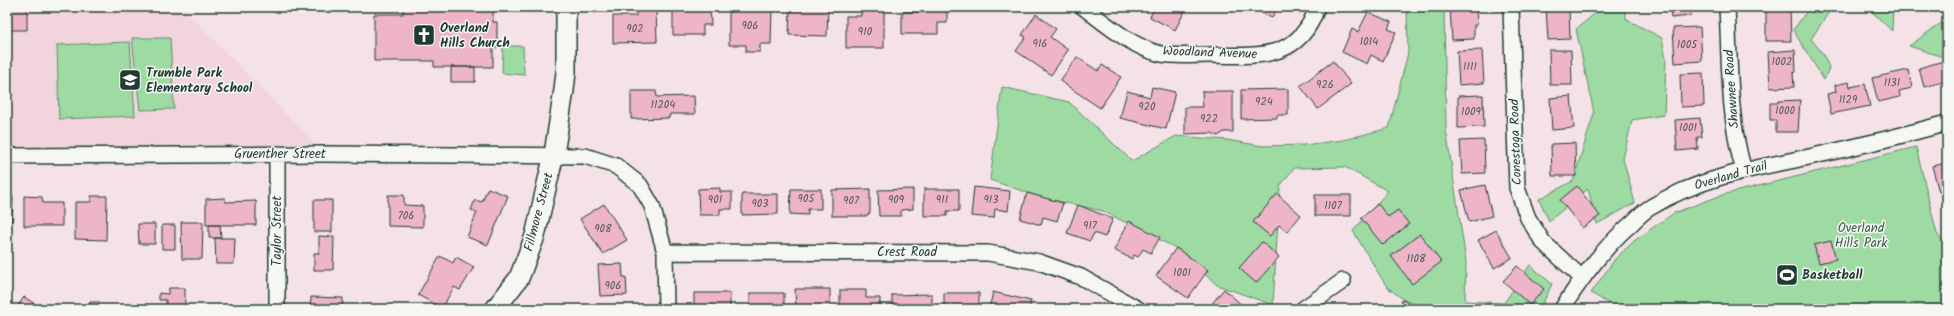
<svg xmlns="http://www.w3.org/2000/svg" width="1954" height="316" font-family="Kalam,sans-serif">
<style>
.built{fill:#f2d4dd}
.green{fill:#9edba3;stroke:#5e8c6c}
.building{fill:#eeb5c9;stroke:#1f3d34}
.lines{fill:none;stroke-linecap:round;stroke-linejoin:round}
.minor-casing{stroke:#1f3d34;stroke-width:18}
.tertiary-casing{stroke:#1f3d34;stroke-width:22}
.minor{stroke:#f6f6f2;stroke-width:15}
.tertiary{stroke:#f6f6f2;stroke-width:19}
.labels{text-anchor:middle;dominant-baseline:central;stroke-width:3;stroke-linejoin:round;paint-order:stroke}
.number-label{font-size:11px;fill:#535b59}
.poi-label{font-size:13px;font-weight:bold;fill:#1f3d34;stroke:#f6f6f2;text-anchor:start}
.street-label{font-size:13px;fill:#1f3d34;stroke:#f6f6f2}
.park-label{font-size:13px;fill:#385d4a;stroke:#f6f6f2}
</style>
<rect width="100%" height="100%" fill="#f4e2e6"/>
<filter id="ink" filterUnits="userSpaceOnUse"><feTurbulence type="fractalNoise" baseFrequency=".025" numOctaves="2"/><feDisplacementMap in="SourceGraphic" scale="8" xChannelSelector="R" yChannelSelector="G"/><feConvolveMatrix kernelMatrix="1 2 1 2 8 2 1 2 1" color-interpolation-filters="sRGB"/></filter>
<g filter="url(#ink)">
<path class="built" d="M7 7H182L325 154 7 156Z"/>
<path class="green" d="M1407 7H1444L1446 130 1466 261 1465 301 1504 303 1530 265 1552 284 1540 309H1416L1387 287 1353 231 1388 191 1345 167 1294 168 1280 186 1273 305 1217 285 1176 248 1103 211 1043 198 990 180 1002 87 1069 102 1132 161 1176 136 1227 140 1263 146 1304 145 1343 140 1389 128 1408 53Z
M1603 7H1625L1626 19 1662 38 1666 59 1664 115 1632 120 1623 159 1635 203 1597 224 1588 189 1549 221 1539 199 1573 181 1594 113 1576 29Z
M1810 7H1825L1829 12 1811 39 1824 55 1829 68 1824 80 1793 30Z
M1867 7H1893L1892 31Z
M1947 19V62L1943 57 1909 46Z
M132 38H170L174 109 140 110Z
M130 42 135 116 59 119 57 45Z
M503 46H523L524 75 502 73Z
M1916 147 1937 234 1947 245V309H1618L1591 293 1615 259 1634 241 1674 213 1722 195Z"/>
<path class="building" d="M7 7H27V30H7Z
M403 7H493V22H497V48H493V67H434V61H374V14H403Z
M636 7H656L657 42 613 43V16H636Z
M673 7H710L711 25H703V35H673Z
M729 7H772L771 44H760V52H746V45H729Z
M790 7H828L827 36 789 35Z
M861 7H884V48H846V16H861Z
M926 7H947V23H938V34H902V12H926Z
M1155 7H1187L1175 30 1150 17Z
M1249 7H1277L1272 18Z
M1450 7H1476L1477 25H1474V39L1452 40Z
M1546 7H1569L1570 39 1548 40Z
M1670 7H1690L1691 16 1671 18Z
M1766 8H1790L1791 41H1766Z
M1368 12 1391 22 1388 29 1396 32 1383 61 1371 55 1367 64 1342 52 1352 29 1358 32Z
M1036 14 1056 29 1050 37 1068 50 1051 75 1016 51 1026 37 1022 35Z
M1700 27 1702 61 1675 63 1673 28Z
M1482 50 1484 83 1459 85 1457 51Z
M1549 50H1571L1572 85H1550Z
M1795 50 1796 72 1793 73 1794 87 1770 88 1768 52Z
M1077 57 1098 71 1102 65 1121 77 1100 108 1060 81Z
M1947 60V81L1924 87 1919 68Z
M1333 61 1351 84 1318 109 1300 86Z
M451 67H475V82H451Z
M1908 70 1912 88 1899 91 1900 97 1878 102 1872 78Z
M1703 73 1704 106 1681 107 1680 74Z
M1849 82 1850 87 1865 84 1870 106 1831 114 1827 94 1836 92 1835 85Z
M1152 87 1175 92 1166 129 1120 118 1127 91 1150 97Z
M1288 89V115H1277V118L1241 119V90Z
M631 91H656L657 97 694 96 695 114H670L669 118 631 119Z
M1202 91H1233V132H1224L1218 136 1212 133 1185 134V107H1203Z
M1483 95 1484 127 1458 128V96Z
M1571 96 1574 128 1552 130 1550 98Z
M1800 100 1798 132H1776V120H1770V103H1778V101Z
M1700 118 1702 137H1697L1698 149 1677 151 1675 120Z
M1484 140 1485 173 1462 174 1460 141Z
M1575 143 1576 176H1552L1551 144Z
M1947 163V190L1939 192 1932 166Z
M1485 185 1492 216 1469 222 1461 190Z
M1577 186 1600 216 1582 228 1560 200Z
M974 187 1010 191 1008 211 995 209 994 218 971 216Z
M488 188 508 196 488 245 467 237 477 212 471 210 475 200 482 202Z
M720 188V192H732V209H720V215H699L698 189Z
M791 189H821V209H808V215L790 214Z
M870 189V213L866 216H832V190Z
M913 189V209L901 210V216H879L878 190Z
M924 189H959V211H947V216H924Z
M1027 193 1063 203 1057 221 1043 217 1041 225 1020 219Z
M742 194H778V214L742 215Z
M1277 194 1301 215 1287 232 1279 225 1270 236 1253 222Z
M388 195H404V205L423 206V227L388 226Z
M1315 195H1351V216H1315Z
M7 196H13L12 221H7Z
M24 196 42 197 43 203H62V226H24Z
M91 196H107L106 240 75 239V202H91Z
M225 198V202L256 201V225H206V199Z
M314 200H332V232H314Z
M604 204 627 240 603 254 580 219Z
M1378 204 1388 217 1398 210 1409 224 1383 245 1361 218Z
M1078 205 1113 219 1105 237 1094 233 1090 241 1067 233Z
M1129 221 1160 237 1151 253 1143 249 1138 257 1134 255 1132 259 1114 250Z
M181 222H203L202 259H182Z
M138 224H155V244H139Z
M162 225H175V249H162Z
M209 225H220L221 238H209Z
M1496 230 1512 258 1494 268 1478 240Z
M1420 234 1441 262 1412 284 1391 256Z
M319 236 334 237 333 270H314V253H319Z
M215 238H235L234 264H216Z
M1831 241 1836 259 1819 263 1814 245Z
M1262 242 1279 257 1256 283 1239 268Z
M1176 248 1208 270 1188 298 1156 276Z
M440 256 453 263 456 257 474 267 460 290 454 287 442 308 418 295Z
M622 264 623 277H626L627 295 600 296 598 265Z
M1517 266 1544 289 1530 305 1503 281Z
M169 288H185V306H166V300H159V293L168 294Z
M795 289H830V309H796Z
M1224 289 1246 309H1214L1210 306Z
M840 290H866V298H880V309H840Z
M993 292 1031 301 1029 309H989Z
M694 293H730V309H694Z
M750 293H784V309H750Z
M944 293H979V309H944Z
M932 294V309H892V295Z
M24 297 43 309H16Z
M311 297 343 298 342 309H310Z
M1402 300 1433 309H1400Z
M90 302H100V307L117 309H81L90 308Z"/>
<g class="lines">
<g class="minor-casing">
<path id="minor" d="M1083 7C1106 24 1132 47 1161 54 1176 57 1194 55 1210 55 1256 56 1300 61 1317 7
M1511 7 1517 188 1528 218 1543 242 1582 278
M1727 7C1730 61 1728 118 1744 171
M7 156 325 154 585 156 616 166 640 185 652 206 665 252 666 309
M665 252 988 253 1039 262 1081 277 1138 309
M277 309V154
M1303 309 1343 281
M1562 309C1582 277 1603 248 1632 223 1638 217 1644 211 1651 207 1698 178 1755 168 1809 157 1855 147 1901 136 1947 123"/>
</g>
<g class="tertiary-casing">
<path id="tertiary" d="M495 309 519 278 535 236 554 154 564 90 566 72V7"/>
</g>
<use href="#minor" class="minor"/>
<use href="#tertiary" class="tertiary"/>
</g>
</g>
<defs>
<g id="church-square" transform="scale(1.15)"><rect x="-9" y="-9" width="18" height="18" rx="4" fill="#1f3d34" stroke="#f6f6f2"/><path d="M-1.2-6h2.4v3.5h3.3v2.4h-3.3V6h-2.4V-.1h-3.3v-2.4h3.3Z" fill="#fff"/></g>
<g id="school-square" transform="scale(1.15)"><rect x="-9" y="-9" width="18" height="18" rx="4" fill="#1f3d34" stroke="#f6f6f2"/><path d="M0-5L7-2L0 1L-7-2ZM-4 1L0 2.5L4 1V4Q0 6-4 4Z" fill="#fff"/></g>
<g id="stadium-square" transform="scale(1.15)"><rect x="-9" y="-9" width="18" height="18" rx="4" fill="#1f3d34" stroke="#f6f6f2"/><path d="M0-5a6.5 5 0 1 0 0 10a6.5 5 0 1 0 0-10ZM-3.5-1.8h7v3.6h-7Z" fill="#fff"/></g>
</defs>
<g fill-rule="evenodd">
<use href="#church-square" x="424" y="35"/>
<use href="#school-square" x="130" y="80"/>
<use href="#stadium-square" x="1787" y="275"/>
</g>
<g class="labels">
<g class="number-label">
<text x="750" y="26">906</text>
<text x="635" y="29">902</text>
<text x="865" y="32">910</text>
<text x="1369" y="42">1014</text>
<text x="1040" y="44">916</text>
<text x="1687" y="45">1005</text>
<text x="1782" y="62">1002</text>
<text x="1470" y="67">1111</text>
<text x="1892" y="83">1131</text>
<text x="1325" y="85">926</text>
<text x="1848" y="100">1129</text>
<text x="1264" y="102">924</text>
<text x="663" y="105">11204</text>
<text x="1147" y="107">920</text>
<text x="1785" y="111">1000</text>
<text x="1471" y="112">1009</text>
<text x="1209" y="119">922</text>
<text x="1688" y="128">1001</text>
<text x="806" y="199">905</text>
<text x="715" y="200">901</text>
<text x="896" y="200">909</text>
<text x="942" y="200">911</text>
<text x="991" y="200">913</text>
<text x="851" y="201">907</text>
<text x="760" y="204">903</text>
<text x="1333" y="206">1107</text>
<text x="406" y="216">706</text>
<text x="1090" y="226">917</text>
<text x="603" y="229">908</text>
<text x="1416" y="259">1108</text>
<text x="1182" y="273">1001</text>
<text x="613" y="286">906</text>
</g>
<g class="poi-label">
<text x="440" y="28">Overland<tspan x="440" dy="15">Hills Church</tspan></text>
<text x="146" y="73">Trumble Park<tspan x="146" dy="15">Elementary School</tspan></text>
<text x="1802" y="275">Basketball</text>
</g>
<g class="street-label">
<text transform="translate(1210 53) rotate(2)">Woodland Avenue</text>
<text transform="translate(1732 89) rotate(-94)">Shawnee Road</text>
<text transform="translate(1516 142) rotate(-92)">Conestoga Road</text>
<text x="280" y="154">Gruenther Street</text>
<text transform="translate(1731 176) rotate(-16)">Overland Trail</text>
<text transform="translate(539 212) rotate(-75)">Fillmore Street</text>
<text transform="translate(277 231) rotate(-90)">Taylor Street</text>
<text x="907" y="252">Crest Road</text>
</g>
<g class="park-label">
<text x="1861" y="228">Overland<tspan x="1861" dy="15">Hills Park</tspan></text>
</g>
</g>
<rect width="1954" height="316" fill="none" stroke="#f6f6f2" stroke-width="24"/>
<rect x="12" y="12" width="1930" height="292" fill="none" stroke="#1f3d34" stroke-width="1.5" filter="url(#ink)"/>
</svg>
